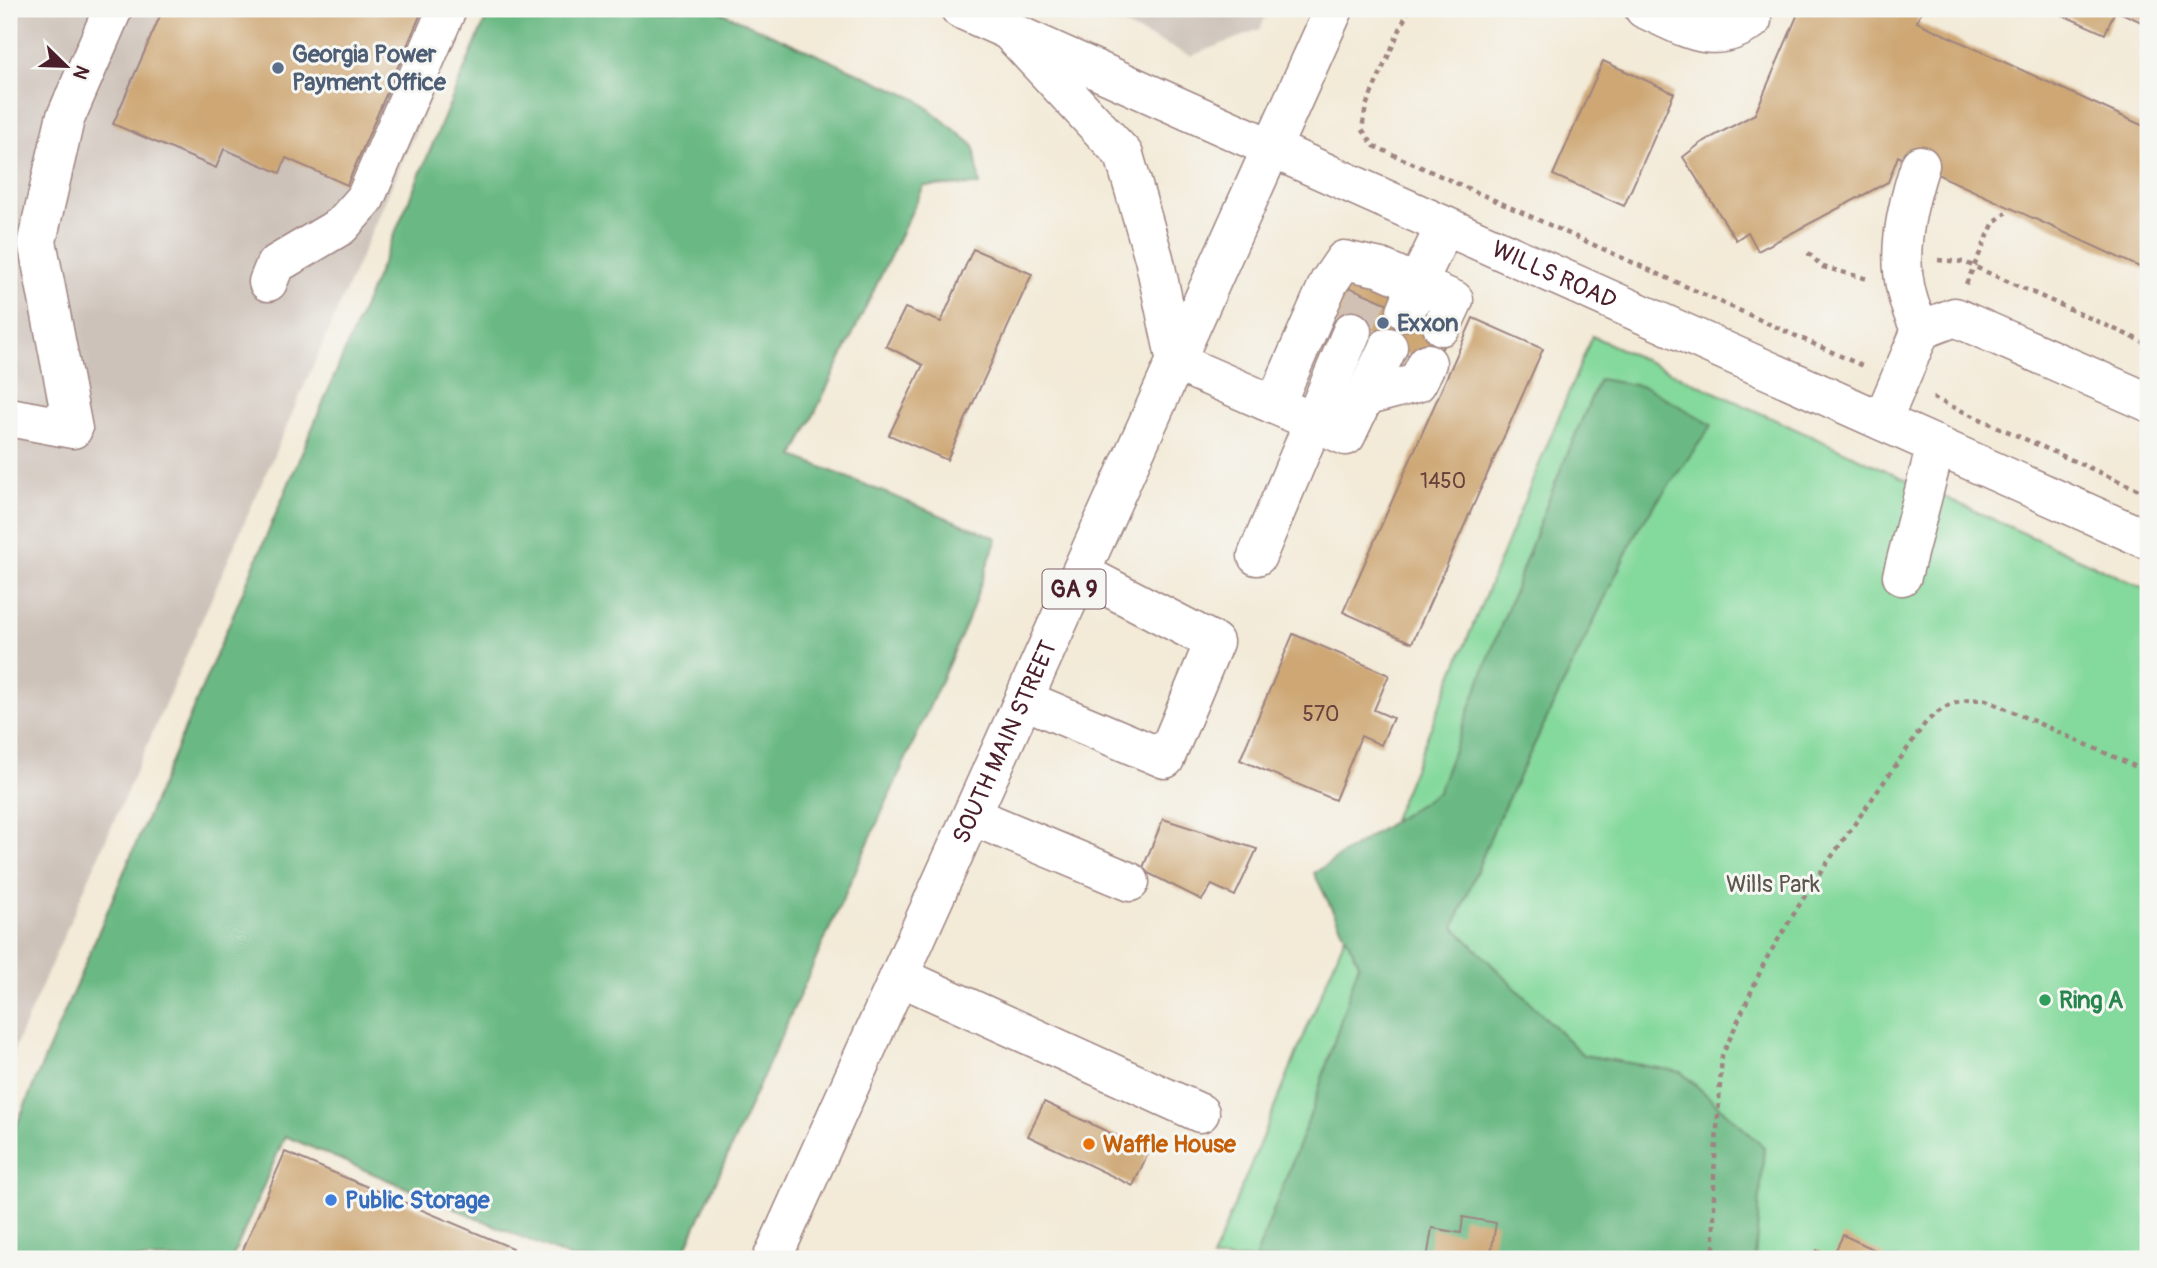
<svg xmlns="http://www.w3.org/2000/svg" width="2157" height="1268" font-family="Pangolin,sans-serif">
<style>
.industrial{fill:#cdc2b9}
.green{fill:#84d99c;stroke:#677c64;stroke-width:2}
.forest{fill:#6bb984;stroke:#5a6c58;stroke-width:2}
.building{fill:#cea774}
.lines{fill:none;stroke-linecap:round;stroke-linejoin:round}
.minor-tunnel{stroke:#d1c1b5;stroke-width:38;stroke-dasharray:38 19;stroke-linecap:butt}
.minor-casing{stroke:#9e8481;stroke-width:41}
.highway-casing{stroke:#9e8481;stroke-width:41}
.path{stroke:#9e8481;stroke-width:4.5;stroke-dasharray:5 5;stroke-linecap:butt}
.minor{stroke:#fff;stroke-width:38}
.highway{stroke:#fff;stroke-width:38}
.service-dot{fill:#5c6f8a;stroke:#f6f6f2;stroke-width:2.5}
.leisure-dot{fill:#2e9e5b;stroke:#f6f6f2;stroke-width:2.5}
.food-dot{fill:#e8710a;stroke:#f6f6f2;stroke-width:2.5}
.shop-dot{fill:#3f7fe0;stroke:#f6f6f2;stroke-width:2.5}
.labels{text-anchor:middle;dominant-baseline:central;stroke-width:6;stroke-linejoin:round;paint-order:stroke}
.number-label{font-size:21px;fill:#6b413d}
.shield{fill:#f6f6f2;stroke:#7e6067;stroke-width:2}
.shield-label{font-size:23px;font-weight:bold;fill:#4a1f2b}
.service-label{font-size:24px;font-weight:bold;fill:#4e5e75;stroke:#f6f6f2;text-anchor:start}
.street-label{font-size:24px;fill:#4a1f2b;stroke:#f6f6f2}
.park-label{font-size:24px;fill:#5b574d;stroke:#f6f6f2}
.leisure-label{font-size:24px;font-weight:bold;fill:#27864d;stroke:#f6f6f2;text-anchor:start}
.food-label{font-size:24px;font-weight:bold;fill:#c56008;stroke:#f6f6f2;text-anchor:start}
.shop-label{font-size:24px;font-weight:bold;fill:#366cbe;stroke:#f6f6f2;text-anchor:start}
</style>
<rect width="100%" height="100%" fill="#f6f6f2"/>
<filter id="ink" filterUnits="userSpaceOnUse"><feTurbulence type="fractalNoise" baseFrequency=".0143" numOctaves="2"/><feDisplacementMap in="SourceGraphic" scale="14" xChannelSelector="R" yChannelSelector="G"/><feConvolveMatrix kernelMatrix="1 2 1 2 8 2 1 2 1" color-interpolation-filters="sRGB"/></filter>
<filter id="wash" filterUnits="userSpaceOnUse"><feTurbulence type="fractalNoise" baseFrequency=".00686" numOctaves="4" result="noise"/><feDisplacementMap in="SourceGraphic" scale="28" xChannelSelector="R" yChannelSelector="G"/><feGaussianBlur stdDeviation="1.57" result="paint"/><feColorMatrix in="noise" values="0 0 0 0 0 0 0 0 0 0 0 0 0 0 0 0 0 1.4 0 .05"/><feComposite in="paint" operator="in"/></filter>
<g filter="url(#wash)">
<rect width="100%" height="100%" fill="#f3ead7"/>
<path class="industrial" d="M9 9H469L9 1061Z
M1088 9H1269L1260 29 1191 56Z"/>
<path class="green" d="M1592 336 2148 590V1259H1212Z"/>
<path class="forest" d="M490 9H714L917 99 974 146 980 185 924 186 794 456 997 538 967 623 681 1259H573L285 1136 232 1259H9V1143Z
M1599 379 1646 387 1712 425 1639 527 1495 826 1454 927 1583 1055 1681 1072 1764 1147 1755 1259H1255L1313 1107 1359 963 1314 873 1438 792 1553 488Z"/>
<g id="blocks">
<path class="building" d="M163 9 269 11 423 9 347 185 286 158 280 173 224 149 216 168 113 124Z
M1800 9H1922L1917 22 2148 128V271L1898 156 1888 182 1758 251 1748 232 1736 240 1683 157 1701 143 1755 114Z
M2049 9H2148V25L2115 10 2105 34Z
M1603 61 1674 93 1624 206 1553 175Z
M973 249 1032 274 947 460 889 435 923 365 886 346 905 308 941 322Z
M1339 283 1450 330 1434 366 1325 320Z
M1473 318 1543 349 1412 643 1343 612Z
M1293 634 1389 675 1374 710 1393 718 1381 745 1361 736 1335 800 1240 760Z
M1163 819 1257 849 1235 896 1212 885 1202 900 1142 870Z
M1044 1102 1149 1151 1133 1186 1028 1136Z
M285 1152 512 1248 507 1259H239Z
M1463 1217 1496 1223 1490 1259H1427L1432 1228 1461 1233Z
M1843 1235 1884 1254 1882 1259H1812L1817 1250 1832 1258Z"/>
</g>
</g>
<g filter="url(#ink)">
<use href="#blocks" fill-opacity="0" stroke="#9e8481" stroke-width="2"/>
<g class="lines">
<path class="minor-tunnel" d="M1352 331 1368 295"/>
<g class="minor-casing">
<g id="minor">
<path id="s1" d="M960 9 2148 540"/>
<path d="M1644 9C1684 26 1712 49 1752 20"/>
<path d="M1920 165C1902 221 1891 276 1921 330"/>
<path d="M268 282 275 265 341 226 365 199 447 9"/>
<path d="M1406 311 1417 284 1454 300 1442 326"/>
<path d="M1176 362 1346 436 1388 347"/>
<path d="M1364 397 1417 383 1427 363"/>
<path d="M1275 405 1329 282 1344 260 1381 268 1417 284 1445 226"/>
<path d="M9 417 73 429 37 241 65 119 113 9"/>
<path d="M1882 421 1921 330 1955 317 2148 402"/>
<path d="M1257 556 1352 331"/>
<path d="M1902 576 1936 445"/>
<path d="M1025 700 1165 759 1214 642 1081 573"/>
<path d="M972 816 1130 882"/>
<path d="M901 977 1200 1113"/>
</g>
</g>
<g class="highway-casing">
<g id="highway">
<path d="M1008 30 1124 155 1154 258 1176 362"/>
<path id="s2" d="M772 1259 1334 9"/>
</g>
</g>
<path class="path" d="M1409 9 1366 106 1362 129 1374 146 1865 367
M1808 253 1823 267 1868 279
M1938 260 1964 262 2148 344
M1966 284 1994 222 2006 213
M1933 398 2148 494
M1714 1259V1174L1722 1056 1765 961 1811 886 1926 722C1945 705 1960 698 1986 700L2148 772"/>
<use href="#minor" class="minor"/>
<use href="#highway" class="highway"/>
</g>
</g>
<g class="service-dot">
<circle cx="278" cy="68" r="7"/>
<circle cx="1383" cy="323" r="7"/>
</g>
<circle class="leisure-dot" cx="2045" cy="1000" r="7"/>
<circle class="food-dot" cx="1089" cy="1144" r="7"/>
<circle class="shop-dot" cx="331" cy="1200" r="7"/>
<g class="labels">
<g class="number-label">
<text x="1443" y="481">1450</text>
<text x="1321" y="714">570</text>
</g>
<rect class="shield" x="1042.5" y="569.5" width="63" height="39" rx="5"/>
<g class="shield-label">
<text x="1074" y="589">GA 9</text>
</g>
<g class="service-label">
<text x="292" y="54">Georgia Power<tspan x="292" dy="28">Payment Office</tspan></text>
<text x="1397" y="323">Exxon</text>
</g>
<g class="street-label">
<text stroke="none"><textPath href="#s1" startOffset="651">WILLS ROAD</textPath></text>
<text stroke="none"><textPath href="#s2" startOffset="567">SOUTH MAIN STREET</textPath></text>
</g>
<g class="park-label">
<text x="1773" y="884">Wills Park</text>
</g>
<g class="leisure-label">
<text x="2059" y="1000">Ring A</text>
</g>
<g class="food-label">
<text x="1103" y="1144">Waffle House</text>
</g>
<g class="shop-label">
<text x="345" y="1200">Public Storage</text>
</g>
</g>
<rect width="2157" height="1268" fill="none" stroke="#f6f6f2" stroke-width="35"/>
<g transform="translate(66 66) rotate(113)" stroke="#f6f6f2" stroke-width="5" paint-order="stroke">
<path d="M0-5L12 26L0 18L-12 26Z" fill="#4a1f2b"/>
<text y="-10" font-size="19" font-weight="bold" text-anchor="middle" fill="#4a1f2b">N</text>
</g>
</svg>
